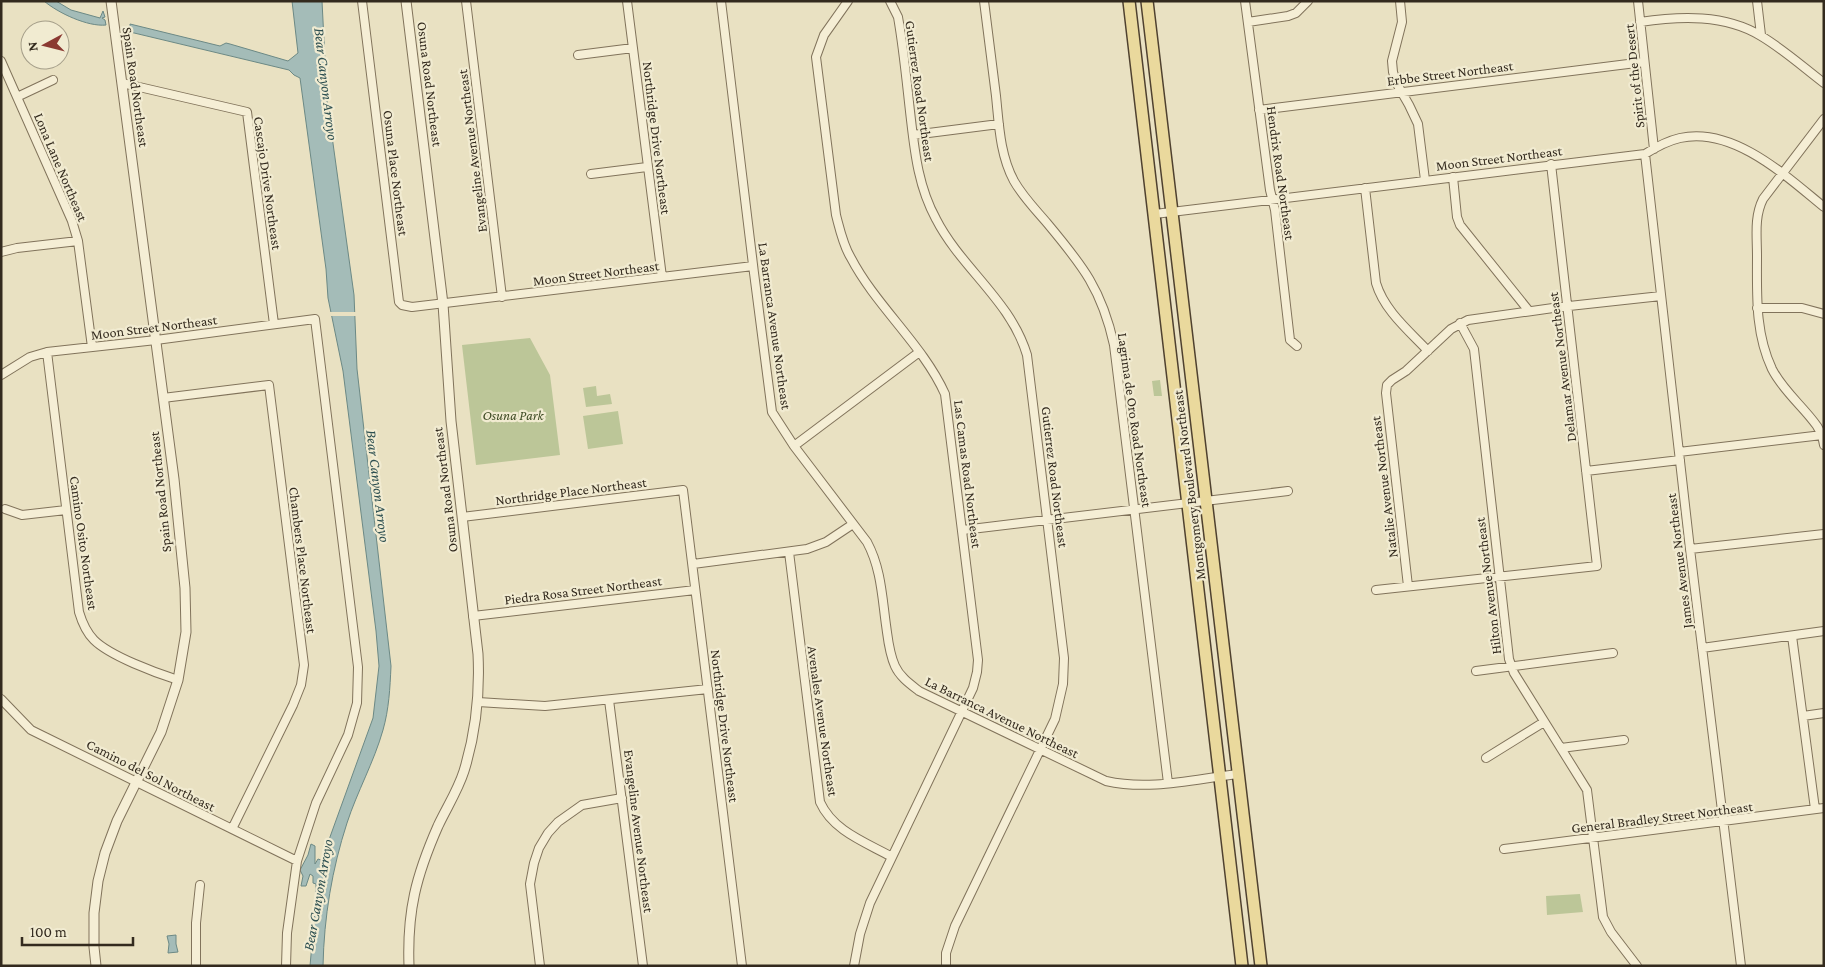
<svg xmlns="http://www.w3.org/2000/svg" width="1825" height="967" font-family="'Crimson Pro',serif">
<style>
.green{fill:#bcc698}
.water{fill:#a4bcb8;stroke:#6c8985}
.pier{fill:#e9e1c2}
.lines{fill:none;stroke-linecap:round;stroke-linejoin:round}
.minor-casing{stroke:#81735b;stroke-width:10}
.tertiary-casing{stroke:#81735b;stroke-width:11}
.primary-casing{stroke:#4f412f;stroke-width:14}
.minor{stroke:#f5eed5;stroke-width:8}
.tertiary{stroke:#f5eed5;stroke-width:9}
.primary{stroke:#ead99d;stroke-width:11}
.labels{text-anchor:middle;dominant-baseline:central;stroke-width:4.5;stroke-linejoin:round;paint-order:stroke}
.street-label{font-size:14px;fill:#332a1e;stroke:#f1ebd1}
.park-label{font-size:14px;font-style:italic;fill:#404d26;stroke:#f1ebd1}
.water-label{font-size:15px;font-style:italic;fill:#2e5051;stroke:#f1ebd1}
</style>
<rect width="100%" height="100%" fill="#e9e1c2"/>
<path class="green" d="M530 338 550 375 560 455 476 465 462 345Z
M1160 380 1162 396H1154L1152 381Z
M596 386 597 396 610 394 612 404 586 407 583 388Z
M618 411 623 444 588 449 583 416Z
M1580 894 1583 912 1547 915 1546 896Z"/>
<path class="water" d="M44 1H56L71 10 100 18 103 11 105 17 102 18 105 20 106 25C88 27 58 13 44 1Z
M292 1H322L327 100 354 295 357 369 391 666C390 688 389 709 383 730 374 762 357 792 347 823 332 869 324 917 323 966H310L316 898V884L313 883V876L310 874 306 886H301L303 876 300 870 308 855 311 844 315 846V864L318 859 321 860 326 848 373 718 379 666 376 631 343 371 328 298 326 269 300 78 294 75 289 70 130 32V24L220 46 226 43 230 44 288 61 298 53Z
M176 935V944L178 952 168 953 169 944 167 936Z"/>
<path class="pier" d="M329 312H357V316H329Z"/>
<g class="lines">
<g class="minor-casing">
<path id="minor" d="M362 1 399 302 402 305 412 307 753 266
M466 1 502 297
M627 1 662 277
M721 1 754 273 772 412 794 446 867 542C881 568 882 596 886 625 888 639 889 653 895 666 900 677 910 684 919 691L1106 781C1150 791 1194 779 1238 774
M848 1 824 35 816 57 836 215C840 230 843 245 851 258 876 306 923 345 945 394L978 660 977 672 973 688 870 903 860 934 854 966
M890 1 898 17C904 51 907 86 911 120 915 155 919 188 936 219 961 268 1011 301 1027 355L1064 658 1063 684 1055 719 955 926 946 953V966
M984 1C988 33 992 64 996 96 999 125 1000 155 1014 181 1023 197 1036 210 1047 223 1083 266 1102 290 1114 345L1168 783
M1245 1 1270 190 1275 210 1290 340 1297 346
M1400 1 1402 22 1392 61 1393 72 1397 84 1409 105 1418 124 1425 180
M1638 1 1654 149
M1757 1 1761 35
M1248 22 1288 16 1296 13 1308 1
M1640 22C1680 16 1725 14 1761 36 1783 49 1803 67 1824 83
M578 55 633 48
M1 61 72 221 78 241 92 347
M122 83 247 112 274 324
M17 97 53 80
M1259 110 1644 62
M1824 119 1763 199C1754 217 1757 236 1757 256 1757 295 1755 333 1772 369 1783 391 1803 406 1817 426L1822 435 1824 445
M913 135 999 124
M1645 154 1690 549 1741 966
M591 174 647 167
M1453 177 1457 217 1460 225 1529 311
M1365 188 1376 283C1384 310 1408 330 1428 351
M1155 214 1645 154C1656 147 1667 141 1680 138 1733 126 1786 176 1824 207
M1 252 17 248 78 241
M1757 308H1802L1824 314
M1460 323 1474 349 1509 659 1514 673 1587 790 1603 917 1611 932 1637 966
M47 352 79 612C82 622 86 632 94 640 110 656 156 673 178 680
M1 375 30 357 47 352 156 340 315 319 358 667 357 703 348 735 316 803 297 861 287 933 286 966
M163 398 269 385 304 665 301 685 293 705 232 829
M794 446 918 353
M1679 452 1822 435
M1586 471 1680 460
M5 509 22 515 66 510
M462 517 683 490 742 966
M963 530 1288 491
M1690 549 1824 534
M789 552 820 802C833 831 865 842 892 857
M693 564 807 549 826 542 853 524
M1408 586 1386 393 1387 385 1392 380 1406 371 1451 329 1468 320 1560 307 1661 296
M1376 590 1597 566 1551 164
M473 616 695 590
M1792 636 1815 809
M1702 648 1824 631
M1476 671 1613 653
M1 699 31 730 297 861
M609 700 643 966
M478 702 545 706 708 689
M1803 716 1824 713
M1561 748 1624 740
M1486 758 1544 722
M1504 849 1824 808
M196 966V923L200 885
M540 966 530 884 534 863 539 848 548 833 558 822 582 805 622 798"/>
</g>
<g class="tertiary-casing">
<path id="tertiary" d="M406 1 443 304 451 421 478 654C480 694 476 732 464 771 458 790 447 807 438 826 416 876 407 911 409 966
M96 966 94 947V913L98 881 105 853 117 821 161 732 178 680 186 632 185 588 174 479 111 1"/>
</g>
<g class="primary-casing">
<path id="primary" d="M1129 1 1242 966
M1147 1 1261 966"/>
</g>
<use href="#minor" class="minor"/>
<use href="#tertiary" class="tertiary"/>
<use href="#primary" class="primary"/>
</g>
<g class="labels">
<g class="street-label">
<text transform="translate(1450 73) rotate(-7)">Erbbe Street Northeast</text>
<text transform="translate(1634 76) rotate(-96)">Spirit of the Desert</text>
<text transform="translate(430 84) rotate(83)">Osuna Road Northeast</text>
<text transform="translate(136 87) rotate(82)">Spain Road Northeast</text>
<text transform="translate(920 91) rotate(82)">Gutierrez Road Northeast</text>
<text transform="translate(657 138) rotate(83)">Northridge Drive Northeast</text>
<text transform="translate(472 151) rotate(-97)">Evangeline Avenue Northeast</text>
<text transform="translate(1499 158) rotate(-7)">Moon Street Northeast</text>
<text transform="translate(61 167) rotate(67)">Lona Lane Northeast</text>
<text transform="translate(396 173) rotate(83)">Osuna Place Northeast</text>
<text transform="translate(1281 173) rotate(82)">Hendrix Road Northeast</text>
<text transform="translate(268 183) rotate(82)">Cascajo Drive Northeast</text>
<text transform="translate(596 273) rotate(-7)">Moon Street Northeast</text>
<text transform="translate(775 326) rotate(82)">La Barranca Avenue Northeast</text>
<text transform="translate(154 327) rotate(-7)">Moon Street Northeast</text>
<text transform="translate(1562 367) rotate(-97)">Delamar Avenue Northeast</text>
<text transform="translate(1135 420) rotate(82)">Lagrima de Oro Road Northeast</text>
<text transform="translate(968 474) rotate(83)">Las Camas Road Northeast</text>
<text transform="translate(1055 477) rotate(83)">Gutierrez Road Northeast</text>
<text transform="translate(1189 485) rotate(-97)">Montgomery Boulevard Northeast</text>
<text transform="translate(1384 487) rotate(-97)">Natalie Avenue Northeast</text>
<text transform="translate(445 490) rotate(-97)">Osuna Road Northeast</text>
<text transform="translate(571 491) rotate(-7)">Northridge Place Northeast</text>
<text transform="translate(160 492) rotate(-96)">Spain Road Northeast</text>
<text transform="translate(84 543) rotate(82)">Camino Osito Northeast</text>
<text transform="translate(303 560) rotate(83)">Chambers Place Northeast</text>
<text transform="translate(1679 561) rotate(-97)">James Avenue Northeast</text>
<text transform="translate(1488 586) rotate(-97)">Hilton Avenue Northeast</text>
<text transform="translate(583 590) rotate(-7)">Piedra Rosa Street Northeast</text>
<text transform="translate(1002 717) rotate(26)">La Barranca Avenue Northeast</text>
<text transform="translate(823 721) rotate(82)">Avenales Avenue Northeast</text>
<text transform="translate(725 726) rotate(83)">Northridge Drive Northeast</text>
<text transform="translate(151 775) rotate(27)">Camino del Sol Northeast</text>
<text transform="translate(1662 817) rotate(-7)">General Bradley Street Northeast</text>
<text transform="translate(639 831) rotate(83)">Evangeline Avenue Northeast</text>
</g>
<g class="park-label">
<text x="513" y="415">Osuna Park</text>
</g>
<g class="water-label">
<text transform="translate(326 84) rotate(83)">Bear Canyon Arroyo</text>
<text transform="translate(378 486) rotate(83)">Bear Canyon Arroyo</text>
<text transform="translate(318 895) rotate(-80)">Bear Canyon Arroyo</text>
</g>
</g>
<rect width="1825" height="967" fill="none" stroke="#332a1e" stroke-width="5"/>
<g transform="translate(45 45) rotate(263)"><circle r="24" fill="#f1ebd1" stroke="#a59e89"/>
<path d="M0-4L9 19L0 12L-9 19Z" fill="#8b3931"/>
<text y="-8" font-size="14" font-weight="bold" text-anchor="middle" fill="#332a1e">N</text>
</g>
<path d="M22 937v8h111v-8" fill="none" stroke="#332a1e" stroke-width="2.5"/>
<text x="30" y="937" font-size="15" fill="#332a1e" stroke="#f1ebd1" stroke-width="4" paint-order="stroke">100 m</text>
</svg>
